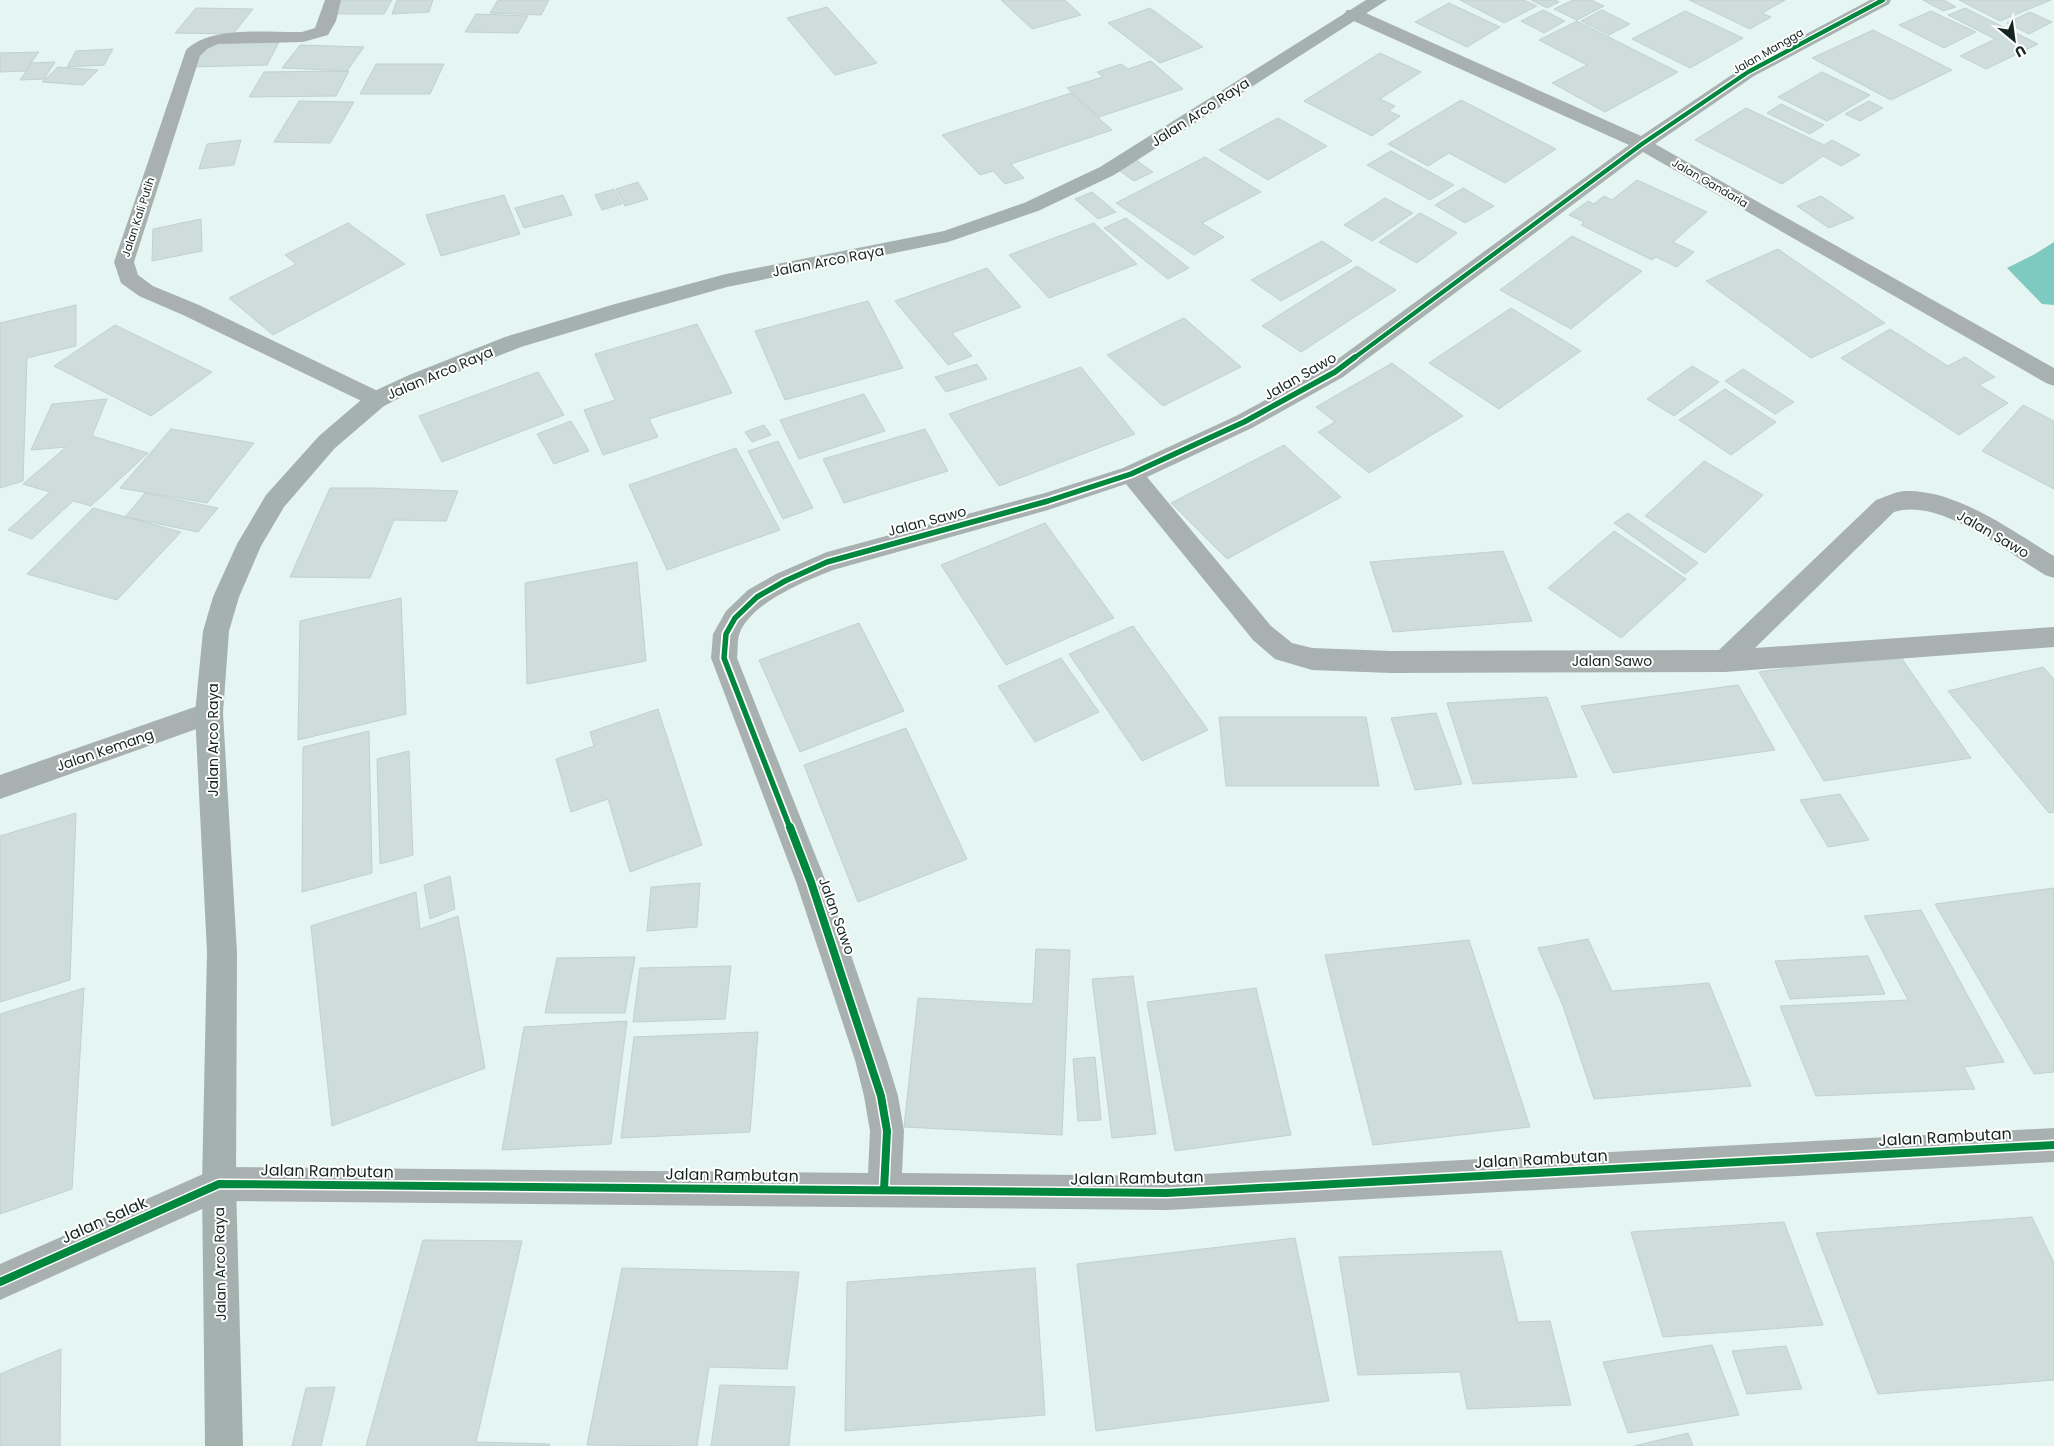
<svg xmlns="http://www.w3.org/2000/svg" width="2054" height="1446" font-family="Poppins,sans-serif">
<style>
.water{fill:#7fcac0}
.building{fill:#cedddb;stroke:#c1d1ce}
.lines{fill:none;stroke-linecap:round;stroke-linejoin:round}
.street{fill:#a8b1b0;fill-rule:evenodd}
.secondary{fill:#a5b1ae;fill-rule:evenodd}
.cycleway-far2-casing{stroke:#fff;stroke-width:7}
.cycleway-far1-casing{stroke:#fff;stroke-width:9}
.cycleway-casing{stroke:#fff;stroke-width:11}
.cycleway-far2{stroke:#00873e;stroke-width:4.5}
.cycleway-far1{stroke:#00873e;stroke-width:5.5}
.cycleway{stroke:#00873e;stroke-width:8}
.labels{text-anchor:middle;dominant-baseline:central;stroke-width:4;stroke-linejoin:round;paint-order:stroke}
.far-street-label{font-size:11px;fill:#152522;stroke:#fff}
.street-label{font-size:14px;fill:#152522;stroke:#fff}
.near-street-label{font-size:16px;fill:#152522;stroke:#fff}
</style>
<rect width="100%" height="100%" fill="#e4f5f2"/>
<path class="water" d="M2054 242V305L2042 304 2007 268 2035 254Z"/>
<path class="building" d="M342 0H392L384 14H334Z
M397 0H433L429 12 392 14Z
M498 0H549L541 15 490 13Z
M1001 0H1065L1081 15 1032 29Z
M1460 0H1524L1537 6 1504 23Z
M1531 0H1555L1559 2 1547 8Z
M1573 0H1591L1604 6 1577 20 1554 9Z
M1689 0H1785L1762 13 1771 17 1750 29Z
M1923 0H1944L1956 7 1943 11Z
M1959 0H2051L2000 21Z
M1449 3 1500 27 1467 47 1415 22Z
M827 7 877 63 835 75 787 18Z
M196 8 253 9 233 34 175 33Z
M1150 8 1203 47 1160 63 1108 23Z
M1965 8 2038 44 1986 69 1960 56 1995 39 1948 15Z
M1543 10 1565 21 1544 33 1521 21Z
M1602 10 1630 24 1609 35 1581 21Z
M1685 11 1743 38 1690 68 1632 39Z
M1931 11 1976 32 1944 48 1899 25Z
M2030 12 2052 22 2029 34 2007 23Z
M476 14 528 16 518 33 465 32Z
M1577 21 1678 72 1605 112 1552 83 1587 65 1539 40Z
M1873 30 1952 70 1891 100 1812 58Z
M279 42 267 65 190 67 204 44Z
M300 45 364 47 347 71 282 68Z
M113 49 104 65 67 67 76 51Z
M39 52 25 71 0 72V53Z
M1380 53 1421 72 1380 99 1395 106 1389 111 1400 116 1372 136 1304 101Z
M1151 61 1183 89 1099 117 1067 88 1103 77 1097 72 1121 64 1128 69Z
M55 62 44 79 20 80 32 63Z
M376 64H444L430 94H360Z
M58 67 98 70 83 85 42 82Z
M349 71 336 96 249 97 264 72Z
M1822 72 1870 95 1827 121 1778 97Z
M1071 93 1112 130 1011 164 1024 178 1005 184 993 171 980 175 942 135Z
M1461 100 1556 149 1505 183 1449 153 1428 166 1388 144Z
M299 101 354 102 330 143 274 142Z
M1869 101 1883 108 1860 121 1845 114Z
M1781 104 1824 125 1810 134 1767 113Z
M1746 108 1824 145 1832 140 1860 155 1841 166 1823 156 1782 184 1695 140Z
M1278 118 1327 146 1268 180 1219 150Z
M241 140 234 165 199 169 207 144Z
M1391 151 1454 185 1430 200 1367 165Z
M1205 157 1261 192 1202 223 1224 237 1194 255 1116 203Z
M1136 160 1153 172 1134 181 1117 169Z
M1637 180 1707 212 1673 242 1694 252 1677 267 1656 257 1652 260 1581 225 1584 222 1569 215 1588 201 1594 204 1604 196 1612 200Z
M638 182 648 199 625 206 616 189Z
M1463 188 1494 206 1465 223 1435 205Z
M614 189 622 204 602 210 595 195Z
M1092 192 1116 212 1098 219 1075 199Z
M504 195 520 234 441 256 426 215Z
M563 195 572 215 524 228 515 208Z
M1821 196 1854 218 1829 228 1797 206Z
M1385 198 1413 213 1372 241 1344 225Z
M1420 213 1457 233 1417 263 1379 242Z
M1126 218 1189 268 1168 279 1104 228Z
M201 219 202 251 152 261 153 229Z
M348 223 405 264 273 335 229 298 296 264 285 255Z
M1094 223 1137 264 1049 298 1009 255Z
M1572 236 1642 271 1571 329 1500 290Z
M1322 241 1352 261 1281 301 1251 280Z
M1778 249 1885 323 1811 358 1706 281Z
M1357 266 1396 290 1301 352 1262 326Z
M987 268 1021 307 952 333 972 356 948 365 895 301Z
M868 301 903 368 785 400 755 331Z
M76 305V346L27 358 23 481 0 488V323Z
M1511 308 1581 351 1499 409 1429 363Z
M1184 318 1241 367 1163 406 1107 355Z
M697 324 732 393 649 419 658 437 603 455 584 410 615 400 595 354Z
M115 325 212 372 151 416 54 366Z
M1890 329 1948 366 1965 357 1995 377 1979 385 2008 403 1959 435 1841 358Z
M1392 363 1463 416 1369 473 1318 432 1335 422 1316 407Z
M977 364 987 379 946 392 935 377Z
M1692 366 1719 382 1674 416 1647 399Z
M1081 367 1135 434 999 486 949 414Z
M1743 369 1794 402 1775 414 1725 381Z
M538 372 564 415 442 462 419 416Z
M1725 389 1776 422 1731 455 1679 420Z
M864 394 885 431 799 459 780 420Z
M107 399 92 436 148 453 91 506 73 501 32 539 8 530 50 492 23 484 66 447 31 450 52 404Z
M2023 405 2054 421V489L1982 451Z
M571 421 589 451 554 464 537 434Z
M764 425 771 435 752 442 745 432Z
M171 429 254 443 207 503 120 488Z
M925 429 948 471 844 503 823 459Z
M778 441 813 508 783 519 748 451Z
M1284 445 1341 497 1227 559 1171 503Z
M736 448 780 530 667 570 629 485Z
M1704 461 1763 495 1705 553 1645 516Z
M330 488H374L458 491 446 521 394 520 370 578 290 577Z
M145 493 218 508 198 532 125 517Z
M93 508 181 532 117 600 27 574Z
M1628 513 1698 563 1685 574 1614 523Z
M1045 523 1114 618 1006 665 941 565Z
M1614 531 1686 579 1621 638 1548 588Z
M1503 551 1532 621 1393 632 1370 562Z
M637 562 646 661 527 684 525 583Z
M401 598 406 714 298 740 300 621Z
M859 623 904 711 800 752 759 660Z
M1133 626 1208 730 1142 761 1069 654Z
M1898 653 1971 758 1824 781 1759 672Z
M1061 658 1099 712 1035 742 998 686Z
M2043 667 2054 679V812L2049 813 1948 691Z
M1738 685 1775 750 1613 773 1581 706Z
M1547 697 1577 777 1473 784 1447 703Z
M658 709 702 845 630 872 608 799 571 812 556 759 594 746 590 732Z
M1436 713 1462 784 1415 790 1391 718Z
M1219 717H1366L1379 786H1226Z
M906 728 967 859 858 902 804 765Z
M369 731 372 873 302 892 303 747Z
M409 751 413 855 380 864 377 759Z
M1840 794 1869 840 1828 847 1800 800Z
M76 813 70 980 0 1002V836Z
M450 876 455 909 430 919 424 885Z
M700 883 697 927 647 931 651 887Z
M2054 888V1072L2034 1074 1935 904Z
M416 892 420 929 458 916 485 1068 332 1126 311 926Z
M1921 910 2004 1062 1964 1067 1975 1089 1816 1096 1780 1006 1908 1000 1864 916Z
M1588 939 1612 991 1709 983 1751 1086 1594 1099 1563 1006 1538 948Z
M1469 940 1530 1127 1373 1145 1325 955Z
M1036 949 1070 950 1062 1135 904 1127 918 998 1033 1004Z
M1868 956 1885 994 1790 999 1775 961Z
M635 957 625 1013H545L557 958Z
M731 966 725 1019 633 1022 640 968Z
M1133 976 1156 1134 1112 1138 1092 979Z
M84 988 72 1189 0 1214V1014Z
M1256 988 1291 1135 1175 1151 1147 1002Z
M627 1021 611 1144 502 1150 524 1027Z
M758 1032 750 1132 621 1138 634 1037Z
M1095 1057 1101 1120 1078 1121 1073 1059Z
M2032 1217 2054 1263V1380L1878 1394 1816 1233Z
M1784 1222 1823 1325 1663 1337 1631 1232Z
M1295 1238 1329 1401 1096 1431 1077 1264Z
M423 1240 522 1241 476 1442 550 1444 549 1446H366Z
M1501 1251 1518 1322 1550 1321 1571 1405 1467 1409 1460 1372 1358 1375 1339 1257Z
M622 1268 799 1272 787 1369 709 1367 697 1446 587 1445Z
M1035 1268 1045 1415 845 1431 847 1282Z
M1712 1345 1739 1415 1628 1433 1603 1362Z
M1786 1346 1802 1389 1747 1394 1732 1351Z
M61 1349 60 1446H0V1374Z
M720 1385 795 1387 789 1446H711Z
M335 1387 321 1446H292L306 1388Z
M1688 1433 1693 1446H1634Z"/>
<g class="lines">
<path class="street" d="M325 0H341L336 21 328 35 303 42 218 44 207 49 200 56 134 262 138 275 153 286 199 305 384 394 387 400 384 406 376 408 183 315 139 296 121 283 114 262 186 50C212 25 267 33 302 32L315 28Z
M1870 0H1891L1889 4 1754 76 1655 144 2054 368V386L2046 383 1643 152 1343 377 1252 428 1147 477 1271 626 1292 643 1312 648 1391 651 1719 650 1876 500C1886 497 1896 491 1906 491 1958 490 2012 531 2054 556V578L2045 575C2007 552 1940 497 1894 512L1755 648 2054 627V647L1725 672 1391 673 1312 670 1275 659 1253 640 1126 484 1048 510 833 570C806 581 749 603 739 635 737 642 738 651 737 658L826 882 887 1060 898 1096 904 1131 902 1173 1167 1176 2054 1128V1162L1167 1210 220 1201 0 1300V1264L219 1167 868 1173 870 1131 864 1096 855 1060 796 882 711 658 713 634 726 611 748 590 776 574 827 552 1045 493 1123 468 1236 416 1327 367 1629 145 1347 18 1344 14 1347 10H1359L1641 136 1742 68Z
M209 702 219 705 223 713 219 721 0 799V775Z"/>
<path class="secondary" d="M1366 0H1387L1114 175 1038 211 948 242 727 287 631 314 521 347 425 385 384 406 335 448 284 507 261 546 239 597 229 631 223 713 237 952 236 1184 243 1446H205L202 1184 207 952 195 713 203 631 213 597 237 544 266 495 319 436 368 394 409 375 505 337 615 304 726 274 944 231 1024 203 1100 167Z"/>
<g class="cycleway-far2-casing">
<path id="cycleway-far2" d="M1354 358 1642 144 1748 72 1883 0"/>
</g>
<g class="cycleway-far1-casing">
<path id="cycleway-far1" d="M790 828 724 658 726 634 735 618 757 597 785 581 827 562 1048 501 1131 474 1244 422 1335 372 1355 357"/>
</g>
<g class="cycleway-casing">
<path id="cycleway" d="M790 827 811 882 881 1096 887 1131 884 1190
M0 1282 219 1184 1167 1193 2054 1145"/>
</g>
<use href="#cycleway-far2" class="cycleway-far2"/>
<use href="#cycleway-far1" class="cycleway-far1"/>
<use href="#cycleway" class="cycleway"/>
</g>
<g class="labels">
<g class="far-street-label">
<text transform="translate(1768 51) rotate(-30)">Jalan Mangga</text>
<text transform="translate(1710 183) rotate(30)">Jalan Gandaria</text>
<text transform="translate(138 217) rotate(-72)">Jalan Kali Putih</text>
</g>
<g class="street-label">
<text transform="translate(1200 112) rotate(-33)">Jalan Arco Raya</text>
<text transform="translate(828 261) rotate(-11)">Jalan Arco Raya</text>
<text transform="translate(440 373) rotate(-23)">Jalan Arco Raya</text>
<text transform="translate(1300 376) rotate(-30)">Jalan Sawo</text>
<text transform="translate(927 521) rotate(-15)">Jalan Sawo</text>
<text transform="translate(1993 534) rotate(30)">Jalan Sawo</text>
<text x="1612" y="661">Jalan Sawo</text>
<text transform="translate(213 740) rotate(-90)">Jalan Arco Raya</text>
<text transform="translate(105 750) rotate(-19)">Jalan Kemang</text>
<text transform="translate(837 916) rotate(70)">Jalan Sawo</text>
<text transform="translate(220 1264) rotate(-91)">Jalan Arco Raya</text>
</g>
<g class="near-street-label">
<text transform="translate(1945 1137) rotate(-3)">Jalan Rambutan</text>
<text transform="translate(1541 1159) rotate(-3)">Jalan Rambutan</text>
<text transform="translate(327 1171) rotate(1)">Jalan Rambutan</text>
<text transform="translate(732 1175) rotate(1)">Jalan Rambutan</text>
<text transform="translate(1137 1178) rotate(-1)">Jalan Rambutan</text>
<text transform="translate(104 1220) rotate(-24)">Jalan Salak</text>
</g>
</g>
<g transform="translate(2014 40) rotate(151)" stroke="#ffffff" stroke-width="4" paint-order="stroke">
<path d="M0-4L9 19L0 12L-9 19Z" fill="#152522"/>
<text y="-8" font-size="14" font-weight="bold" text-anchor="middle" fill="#152522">U</text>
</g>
</svg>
